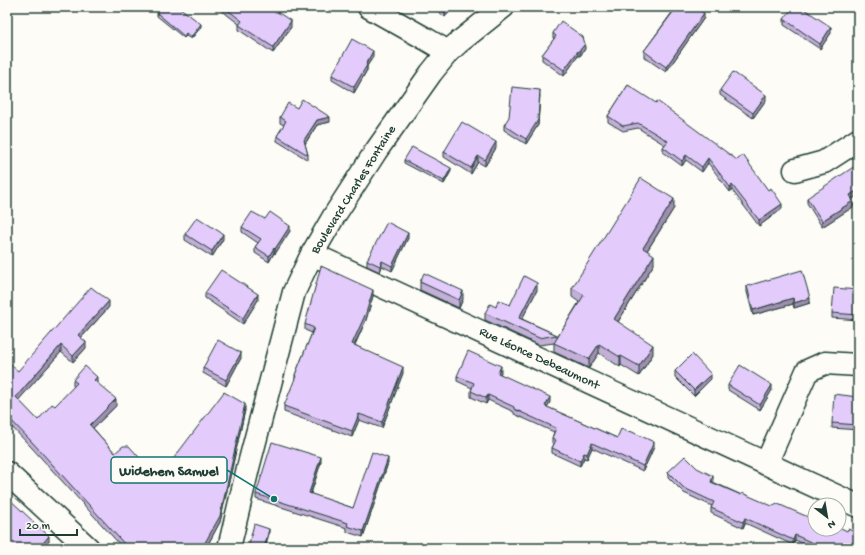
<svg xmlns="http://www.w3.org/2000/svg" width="865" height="555" font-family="'Gochi Hand',sans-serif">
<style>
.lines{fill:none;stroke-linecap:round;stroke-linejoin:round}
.minor-casing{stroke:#1f3d34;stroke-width:25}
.major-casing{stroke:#1f3d34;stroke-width:25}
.minor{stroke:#fdfcf7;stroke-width:22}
.major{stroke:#fdfcf7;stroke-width:22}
.wall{fill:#c3afd8;stroke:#1f3d34}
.shaded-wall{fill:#9f8eb0;stroke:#1f3d34}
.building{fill:#e3cbfb;stroke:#1f3d34}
.labels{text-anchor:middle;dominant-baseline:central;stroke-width:3;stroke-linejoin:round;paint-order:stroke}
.street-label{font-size:13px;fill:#1f3d34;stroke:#fdfcf7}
.leader{fill:none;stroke:#0f766e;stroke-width:1.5}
.callout-dot{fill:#0f766e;stroke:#fdfcf7;stroke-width:1.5}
.callout{fill:#fdfcf7;stroke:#0f766e;stroke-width:1.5}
.callout-label{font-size:14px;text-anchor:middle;font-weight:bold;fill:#1f3d34}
</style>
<rect width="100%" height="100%" fill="#fdfcf7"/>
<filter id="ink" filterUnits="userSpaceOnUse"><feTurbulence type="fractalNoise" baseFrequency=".025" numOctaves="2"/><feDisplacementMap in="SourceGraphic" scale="8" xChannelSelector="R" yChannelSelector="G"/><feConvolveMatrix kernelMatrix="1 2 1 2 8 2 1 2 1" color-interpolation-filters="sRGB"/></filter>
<g filter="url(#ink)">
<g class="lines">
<g class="minor-casing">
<path id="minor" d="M369 7 426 39 448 52
M795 170 824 162 858 140
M312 254 858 506
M766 464 807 371 825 363 858 365
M229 548 248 468 294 292 312 254 334 216 376 151 431 73 448 52 458 43 503 7"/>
</g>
<g class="major-casing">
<path id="major" d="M7 473 88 548"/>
</g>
<use href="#minor" class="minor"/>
<use href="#major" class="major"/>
</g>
<path class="wall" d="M217 7H270L291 27 273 53 239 30V24Z
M433 7H454L445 17Z
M667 7H694L704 18 666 72 644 57V51L673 11Z
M157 13 201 27 191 39 186 36 184 38 157 16Z
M784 19 831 33 820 49 784 25Z
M553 33 585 49 580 56H578L564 76 542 60V55L554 39 553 38Z
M373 57 367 66V70L354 93 332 80V75Z
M628 85 782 209 759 226 732 190 730 192 708 163 702 172 686 160 682 166 663 152V147L665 145 638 128 623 131 608 122V116Z
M720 90 766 100 753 118 720 95Z
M540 95 538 125 526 144 504 130V125Z
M297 108 330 122 317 125 305 144 308 155V160L277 141V136L284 125 280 123V117Z
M496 148 485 166 478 162 471 174 444 157V152Z
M404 160 451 171 444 184 404 163Z
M858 195 852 199 853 207 822 227 807 203V198Z
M674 208 647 251 654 264 618 322 653 354 639 376 621 365 620 367 599 353 589 368 554 352V343L539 345 485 320V313L496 307 510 305 537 290 522 319 557 335V338L579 302 572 297V288Z
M265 219 290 231 275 254 274 253 269 262 255 253V247L258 243 242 232V227Z
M185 234 223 239 212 257 185 240Z
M408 238 392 271 382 266 380 272 367 266V260Z
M420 282 463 299 459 308 420 290Z
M747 286 810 303 794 308 793 304 753 315 747 292Z
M858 290V320L832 318V313Z
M205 293 258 300 243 324 205 298Z
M373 296 366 320 355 345 403 373 382 428 359 420 352 437 284 412V406L295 380V375L312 333 305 330V324Z
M109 307 81 338 86 348 73 362 61 352 18 400 38 420 55 406 74 387 73 386V380L97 383 116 406 93 428 115 453 147 466 161 475 245 410 220 522 206 548H123L32 448 7 422V369L18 371Z
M241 358 226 386 203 373V368Z
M675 371 711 379 694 396 675 377Z
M501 372 500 374 550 402 547 407 617 438 654 447 643 471 592 448 587 459 584 458 580 466 552 453V448L554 444 552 443V438L554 432 514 414V412L488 400 486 404 471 397V391L472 388 457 381V376Z
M728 385 772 390 760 410 728 390Z
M858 397V430L832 428V423Z
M321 462 311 494 353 508 388 463 363 537 347 532V528L256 499V494Z
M668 472 713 481V482L858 548H813L795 540 793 545 745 523 743 528 711 513V508L712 506 684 493 668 477Z"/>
<path class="shaded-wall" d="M450 7H454L445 17V13Z
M704 13V18L666 72V67Z
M291 21V27L273 53V47Z
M201 24V27L191 39V37Z
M831 27V33L820 49V44Z
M186 33V36L184 38V36Z
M585 44V49L580 56V50Z
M373 51V57L367 66V70L354 93V87L366 64Z
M578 51V56L564 76V70Z
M540 90 538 125 526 144V139Z
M766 95V100L753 118V113Z
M330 117V122L317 125 304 145V140L317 120Z
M496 142V148L485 166V160Z
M686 155V160L682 166V161Z
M478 156V162L471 174V168Z
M708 158V163L702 172V167Z
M451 168V171L444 184V181Z
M732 185V190L730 192V187Z
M858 190V195L850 201V195Z
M674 199V208L643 257V248Z
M853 201V207L822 227V221Z
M782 204V209L759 226V220Z
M290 226V231L275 254V249Z
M408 233V238L392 271V266Z
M223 234V239L212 257V251Z
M274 248V253L269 262V256Z
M654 255V264L614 328V319Z
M382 261V266L380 272V266Z
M537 283V290L519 325V318Z
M373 290V296L366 320 352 350V344Z
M463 291V299L459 308V300Z
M258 294V300L243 324V318Z
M793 298V304L753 315V310Z
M810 298V303L794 308V303Z
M109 301V307L78 341V335Z
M86 342V348L73 362V356Z
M599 344V353L589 368V359Z
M61 345V352L16 403V397Z
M653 345V354L639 376V366Z
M241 353V358L226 386V380Z
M621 356V365L620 367V357Z
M501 366V372L498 378V373Z
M403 367V373L382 428V422Z
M711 374V379L694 396V390Z
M97 377V383L94 380Z
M772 385V390L760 410V405Z
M488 395V400L486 404V398Z
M550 397V402L545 411V406Z
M116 399V406L90 431V425Z
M245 404V410L220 522 206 548H202Z
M359 414V420L352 437V431Z
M654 442V447L643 471V466Z
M592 443V448L587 459V454Z
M584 453V458L580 466V461Z
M321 457V462L309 499V493Z
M388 458V463L363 537V531Z
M713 476V481L711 487V482Z
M745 518V523L743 528V522Z
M269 529V534L265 548V545Z
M795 535V540L793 545V540Z
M49 536V543L45 548H39Z"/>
<path class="building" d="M161 7H179L201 24 191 37 186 33 184 36 157 13Z
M224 7H270L291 21 273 47 239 25 242 21Z
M439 7H450L445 13Z
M675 7H694L704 13 666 67 644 51 676 8Z
M793 7H801L831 27 820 44 784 19Z
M561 21 583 37 585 44 580 50 578 51 564 70 542 55 556 36 553 33Z
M352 39 373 51 366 64 367 65 354 87 332 75Z
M733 72 766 95 753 113 720 90Z
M628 85 656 103 657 101 664 106 737 160 743 155 768 190 771 188 782 204 759 220 732 185 730 187 708 158 702 167 686 155 682 161 663 147 668 141 638 123 623 126 608 116Z
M512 87 540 90 538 120 526 139 504 125 509 117Z
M302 99 330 117 317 120 304 140 308 155 277 136 286 121 280 117 288 103 297 108Z
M462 122 496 142 485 160 478 156 471 168 444 152Z
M412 147 451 168 444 181 404 160Z
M858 164V190L850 195 853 201 822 221 807 198Z
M641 178 674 199 643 248 654 255 614 319 653 345 639 366 621 356 620 357 599 344 589 359 554 343 584 295 572 288Z
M252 212 265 219 270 212 290 226 275 249 274 248 269 256 255 247 261 239 242 227Z
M197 217 223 234 212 251 185 234Z
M387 222 408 233 392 266 382 261 380 266 367 260Z
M321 266 373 290 366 313 352 344 403 367 382 422 359 414 352 431 284 406 296 376 295 375 314 328 305 324Z
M221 270 258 294 243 318 205 293Z
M802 270 810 298 794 303 793 298 753 310 747 286Z
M424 273 463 291 459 300 420 282Z
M524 276 537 283 519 318 557 335 539 338 485 313 490 304 496 307 498 300 510 305Z
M91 287 109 301 78 335 86 342 73 356 61 345 16 397 38 420 52 404 55 406 77 383 73 380 85 366 97 377 94 380 116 399 90 425 115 453 123 446H129L147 466 161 475 224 392 245 404 220 516 202 548H128L32 442 7 416V369L11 365 18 371Z
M834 288 858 290V315L832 313Z
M218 340 241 353 226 380 203 368Z
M468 351 501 366 498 373 550 397 545 406 617 438 621 429 629 432 630 431 654 442 643 466 592 443 587 454 584 453 580 461 552 448 556 440 552 438 556 428 514 409V407L488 395 486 398 471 391 474 383 457 376Z
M692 354 711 374 694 390 675 371Z
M740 365 772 385 760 405 728 385Z
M834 394 858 397V425L832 423Z
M272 442 321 457 309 493 353 508 372 452 388 458 363 531 347 526 348 523 256 494Z
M685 456 697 468 713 476 711 482 741 495 742 493 772 506 778 504 815 520V529H839V527L847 531 848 529 858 533V547L857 548H824L795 535 793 540 745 518 743 522 711 508 714 502 684 488 668 472Z
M7 497 49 536 39 548H7Z
M254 524 269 529 265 545 276 548H248Z"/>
</g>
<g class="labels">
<g class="street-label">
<text transform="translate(354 190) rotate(-58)">Boulevard Charles Fontaine</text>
<text transform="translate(539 359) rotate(25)">Rue Léonce Debeaumont</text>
</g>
</g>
<path class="leader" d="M274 499L227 470"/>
<circle class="callout-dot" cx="274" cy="499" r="4"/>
<rect class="callout" x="111" y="457" width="116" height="26" rx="4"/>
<g class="callout-label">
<text x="169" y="475">Widehem Samuel</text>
</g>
<rect width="865" height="555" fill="none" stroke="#fdfcf7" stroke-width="24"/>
<rect x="12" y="12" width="841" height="531" fill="none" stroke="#1f3d34" stroke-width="1.5" filter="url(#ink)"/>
<g transform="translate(827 517) rotate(149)"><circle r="19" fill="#fdfcf7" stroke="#a4b0a9"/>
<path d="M0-3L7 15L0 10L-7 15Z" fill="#1f3d34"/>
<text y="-6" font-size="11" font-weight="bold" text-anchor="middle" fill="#1f3d34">N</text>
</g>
<path d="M20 529v6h57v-6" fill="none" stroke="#1f3d34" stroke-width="2"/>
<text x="26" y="529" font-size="12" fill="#1f3d34" stroke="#fdfcf7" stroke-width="3" paint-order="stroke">20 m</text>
</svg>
